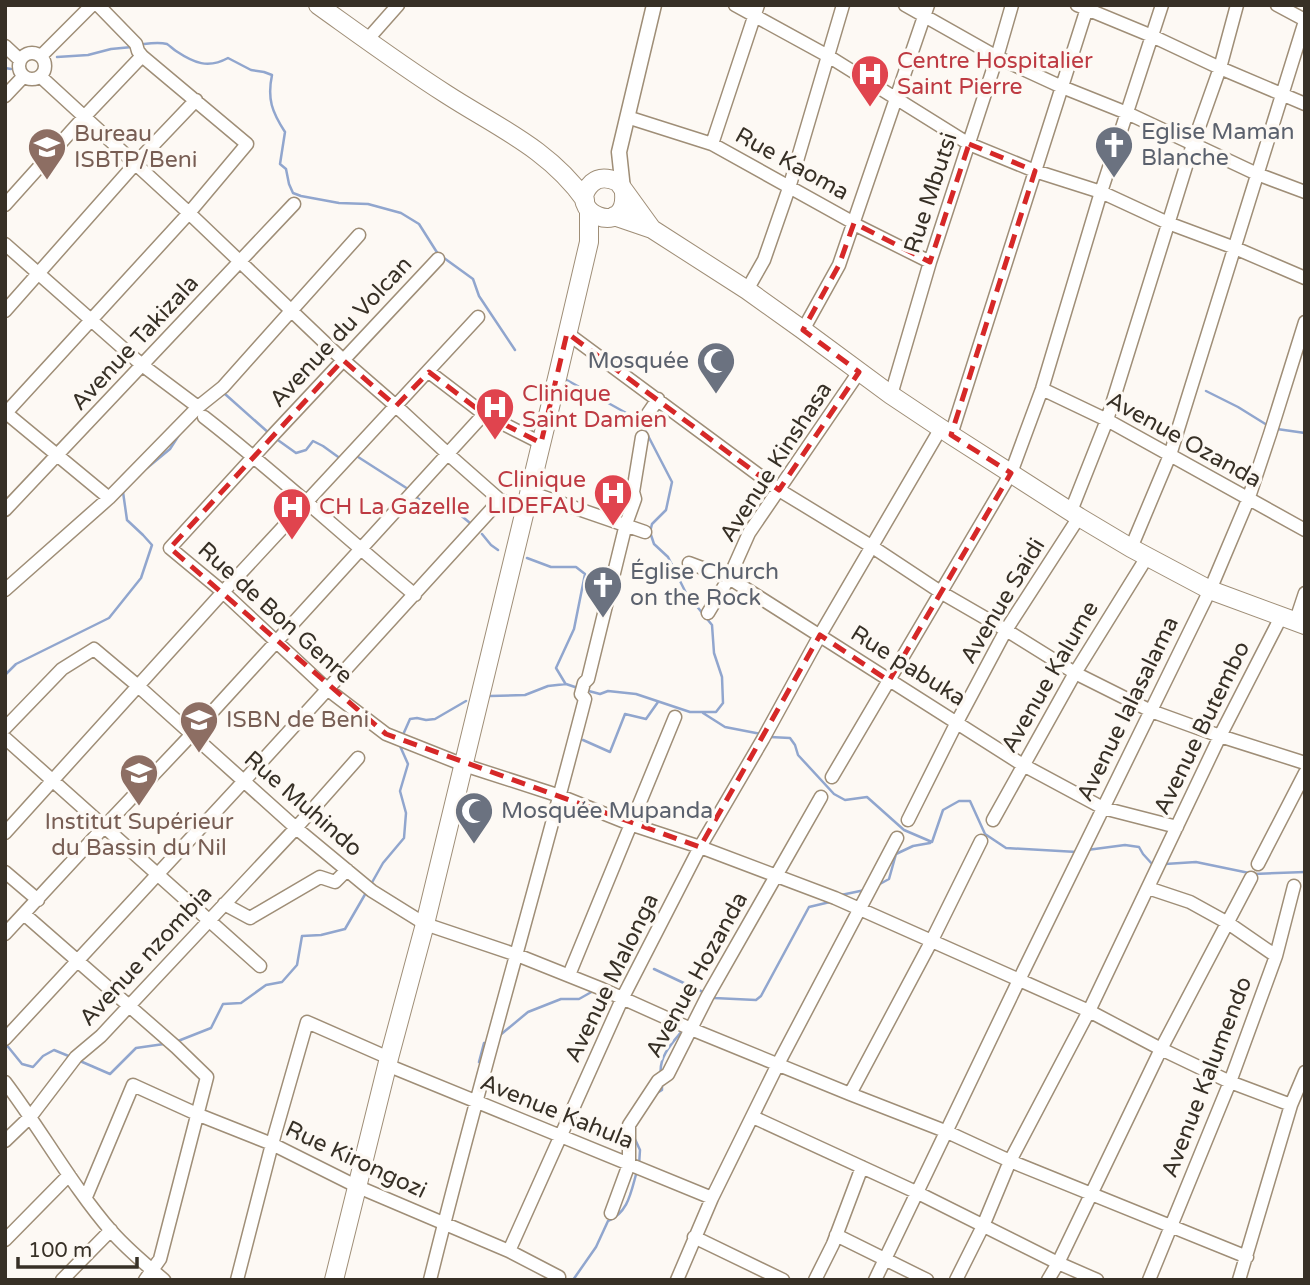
<svg xmlns="http://www.w3.org/2000/svg" width="1310" height="1285" font-family="'Varela Round',sans-serif">
<style>
.lines{fill:none;stroke-linecap:round;stroke-linejoin:round}
.stream{stroke:#91a6ce;stroke-width:2.5}
.minor-casing{stroke:#9f8e77;stroke-width:15}
.major-casing{stroke:#9f8e77;stroke-width:17}
.highway-casing{stroke:#9f8e77;stroke-width:20}
.minor{stroke:#fff;stroke-width:12}
.major{stroke:#fff;stroke-width:14}
.highway{stroke:#fff;stroke-width:18}
.marked{fill:none;stroke:#d62828;stroke-width:5;stroke-dasharray:14 9;stroke-linejoin:round}
.labels{text-anchor:middle;dominant-baseline:central;stroke-width:7;stroke-linejoin:round;paint-order:stroke}
.health-label{font-size:23px;fill:#be3a42;stroke:#fdf9f4;text-anchor:start}
.worship-label{font-size:23px;fill:#5b616d;stroke:#fdf9f4;text-anchor:start}
.education-label{font-size:23px;fill:#785e54;stroke:#fdf9f4;text-anchor:start}
.street-label{font-size:23px;fill:#373026;stroke:#fdf9f4}
</style>
<rect width="100%" height="100%" fill="#fdf9f4"/>
<g class="lines">
<path class="stream" d="M144 44C151 43 160 42 167 44 170 46 173 49 176 51 194 63 208 69 228 58L251 70 264 72 272 75C267 99 272 112 285 132L280 164 286 169 289 184 293 193 301 196 339 203 368 204 401 213 419 224 438 254
M57 57 88 55 111 49 132 47
M5 68 11 69
M444 258 473 279 479 296 515 350
M565 379 628 414 643 426 672 482 666 510 652 524 650 532 654 544 668 557 686 593 712 625 714 653 722 677 723 703 716 712H690L636 694 608 691 600 694 585 690
M1206 391 1238 407 1267 425
M222 393 225 394 270 434
M1277 429 1305 433
M275 438 296 453 306 450 313 441 323 446 341 459
M355 455 408 489
M147 468 170 449 179 435
M415 496 434 511 452 508 470 523
M482 534 491 545 498 550
M527 558 551 567H576L585 574 574 629 556 668 565 683
M5 675 16 664 109 618 141 578 152 545 143 535 127 520 123 492 125 490
M490 696 525 695 548 686 566 684 578 688
M703 713 725 727 761 734
M402 737 410 719 417 718 426 720 435 719 466 701
M770 737 790 738 795 745 798 755 834 794 845 800 867 797 904 830 932 842 943 810 959 801H970L985 834 1006 848 1077 852
M583 740 610 752 625 714 646 719 658 702
M1087 850 1125 845 1139 847 1143 854 1153 865H1155
M1165 864 1196 862 1254 874 1305 872
M878 885 889 879 896 854 913 846 930 843
M370 886 383 863 404 838 406 813 400 791 408 764 400 746
M841 895 865 890
M654 969 705 993
M711 996 714 998 756 1000 761 996 809 907 830 902
M499 1036 528 1012 561 999H579L595 990
M178 1041 211 1028 223 1004 241 1003 266 985 282 982 297 965 302 936 321 935 345 929 367 891
M5 1043 22 1064 33 1067 43 1056 54 1050 71 1057
M80 1061 110 1074 136 1048 164 1044
M479 1062 484 1043H488
M661 1075C658 1057 673 1042 683 1030
M657 1093 662 1090V1081
M634 1137 640 1150 639 1165
M573 1280 596 1247 608 1221C629 1212 631 1191 637 1171"/>
<g class="minor-casing">
<path id="minor" d="M735 5 828 56 969 144 1035 171 1101 192 1168 223 1235 248 1305 278
M905 5 997 57 1062 87 1127 113 1257 174 1305 192
M1077 5 1152 36 1220 68 1305 104
M1277 5 1305 20
M367 40 398 5
M5 46 20 60
M19 66a13 13 0 1 1 26 0a13 13 0 1 1-26 0Z
M41 56 92 5
M41 77 189 213 343 360 396 406 449 455 500 500 524 510
M5 96 23 77
M627 117 712 144 854 223 858 226 930 262
M712 144 758 5
M5 205 84 117 142 56
M5 244 142 365 198 407
M438 259 275 433 170 548 223 592 327 689 386 734 464 765 560 796 630 824 700 847 835 898 1089 1011 1161 1049 1230 1082 1291 1105
M747 290 764 260 789 188 843 5
M5 311 135 164 196 100
M803 330 839 265 928 5
M567 333 779 490 871 546 942 593 1006 630 1075 673 1151 711 1220 736 1305 763
M429 372 484 414 541 443
M1042 389 1107 420 1305 530
M891 395 930 262 997 57 1012 5
M5 412 109 498
M5 414 189 213 247 144 142 56 138 51 136 44 98 5
M204 417C276 473 344 536 415 595
M645 418 658 399
M951 435 1088 5
M529 492 645 532
M5 510 294 204
M1071 511 1107 420 1193 144 1220 68 1237 5
M1131 548 1170 455 1305 21
M689 563 729 578 1023 765 1103 808 1177 827
M5 590 109 498 198 407 223 387 359 235
M708 613 729 578 749 533 859 372
M1295 623 1305 593
M5 728 62 669 94 649 138 686 296 828 372 891 425 924 517 955 602 989 691 1029 850 1094 945 1131 1010 1161 1247 1257
M5 738 260 966
M832 777 1011 473 1042 389 1101 192 1162 5
M908 820 957 722 1006 630 1079 517
M993 820 1075 673 1147 557
M5 833 223 592 478 317
M1258 864 1305 773
M5 872 38 900
M1148 888 1190 902 1228 923 1276 956
M224 904 250 918 320 877 335 882 347 870
M24 914 176 1047 207 1077 160 1259 145 1280
M5 934 104 827 192 734 484 414
M569 975 675 717
M5 1039 243 782 500 500
M387 1065 712 1198
M5 1082C42 1131 72 1186 112 1232 128 1250 146 1265 164 1280
M850 1094 931 942 981 841
M753 1117 916 1192 1058 1263 1097 1280
M5 1141 31 1116 76 1057 101 1036 129 1006 296 828 358 758
M86 1197 133 1085 199 1115 272 1144 356 1186 509 1251 559 1277
M611 1213 629 1164V1125L658 1081 668 1074 707 997 821 797
M836 1235 927 1280
M694 1237 783 1280
M5 1240 69 1175
M509 1251 623 997 700 847 763 739 820 635 941 428
M62 1280 111 1230
M237 1280 272 1144 307 1022 389 1058
M430 1280C478 1085 535 893 585 699L581 694 584 683 588 679 626 524 635 499 633 492 642 437
M677 1280 712 1198 778 1064 897 838
M815 1280 833 1244 862 1167
M875 1280 1019 980 1210 590 1248 500 1270 434 1305 322
M956 1280 983 1226 1010 1161 1089 1011 1220 736 1281 617
M1048 1280 1058 1263 1161 1049 1251 878
M1149 1280 1230 1082 1276 956 1294 886
M1239 1280 1291 1105 1305 1072"/>
</g>
<g class="major-casing">
<path id="major" d="M623 189 619 152 654 5"/>
</g>
<g class="highway-casing">
<path id="highway" d="M318 5C360 35 402 66 446 94 497 127 549 149 585 200
M624 193C628 240 562 211 592 183 600 176 609 178 618 182L652 229
M614 216 652 229 747 290 803 330 891 395 951 435 1079 517 1131 548 1210 590 1305 625
M334 1280 389 1058 425 924 558 374 589 242V210"/>
</g>
<use href="#minor" class="minor"/>
<use href="#major" class="major"/>
<use href="#highway" class="highway"/>
</g>
<path class="marked" d="M969 144 1035 171 951 435 1011 473 889 681 820 635 700 847 386 734 170 548 343 360 396 406 429 372 484 414 541 443 567 333 779 490 859 372 803 330 839 265 854 223 930 262Z"/>
<defs>
<g id="hospital-pin" transform="scale(2.0125)"><path d="M0 17L-7.5 6A9.5 9.5 0 1 1 7.5 6Z" fill="#e0444e" stroke="#fdf9f4"/><path d="M-5-5h3v3.5h4V-5h3V5h-3V1.5h-4V5h-3Z" fill="#fff"/></g>
<g id="church-pin" transform="scale(2.0125)"><path d="M0 17L-7.5 6A9.5 9.5 0 1 1 7.5 6Z" fill="#6b7280" stroke="#fdf9f4"/><path d="M-1.2-6h2.4v3.5h3.3v2.4h-3.3V6h-2.4V-.1h-3.3v-2.4h3.3Z" fill="#fff"/></g>
<g id="university-pin" transform="scale(2.0125)"><path d="M0 17L-7.5 6A9.5 9.5 0 1 1 7.5 6Z" fill="#8d6e63" stroke="#fdf9f4"/><path d="M0-5L7-2L0 1L-7-2ZM-4 1L0 2.5L4 1V4Q0 6-4 4Z" fill="#fff"/></g>
<g id="mosque-pin" transform="scale(2.0125)"><path d="M0 17L-7.5 6A9.5 9.5 0 1 1 7.5 6Z" fill="#6b7280" stroke="#fdf9f4"/><path d="M3.5-4.9A6 6 0 1 0 3.5 4.9A5 5 0 1 1 3.5-4.9Z" fill="#fff"/></g>
</defs>
<g fill-rule="evenodd">
<use href="#hospital-pin" x="870" y="74"/>
<use href="#church-pin" x="1114" y="145"/>
<use href="#university-pin" x="47" y="147"/>
<use href="#mosque-pin" x="716" y="361"/>
<use href="#hospital-pin" x="495" y="407"/>
<use href="#hospital-pin" x="613" y="493"/>
<use href="#hospital-pin" x="292" y="507"/>
<use href="#church-pin" x="603" y="585"/>
<use href="#university-pin" x="199" y="720"/>
<use href="#university-pin" x="139" y="773"/>
<use href="#mosque-pin" x="474" y="811"/>
</g>
<g class="labels">
<g class="health-label">
<text x="897" y="61">Centre Hospitalier<tspan x="897" dy="26">Saint Pierre</tspan></text>
<text x="522" y="394">Clinique<tspan x="522" dy="26">Saint Damien</tspan></text>
<text x="586" y="480" text-anchor="end">Clinique<tspan x="586" dy="26">LIDEFAU</tspan></text>
<text x="319" y="507">CH La Gazelle</text>
</g>
<g class="worship-label">
<text x="1141" y="132">Eglise Maman<tspan x="1141" dy="26">Blanche</tspan></text>
<text x="689" y="361" text-anchor="end">Mosquée</text>
<text x="630" y="572">Église Church<tspan x="630" dy="26">on the Rock</tspan></text>
<text x="501" y="811">Mosquée Mupanda</text>
</g>
<g class="education-label">
<text x="74" y="134">Bureau<tspan x="74" dy="26">ISBTP/Beni</tspan></text>
<text x="226" y="720">ISBN de Beni</text>
<text x="139" y="822" text-anchor="middle">Institut Supérieur<tspan x="139" dy="26">du Bassin du Nil</tspan></text>
</g>
<g class="street-label">
<text transform="translate(792 164) rotate(29)">Rue Kaoma</text>
<text transform="translate(931 193) rotate(-72)">Rue Mbutsi</text>
<text transform="translate(341 332) rotate(-47)">Avenue du Volcan</text>
<text transform="translate(135 343) rotate(-47)">Avenue Takizala</text>
<text transform="translate(1184 440) rotate(29)">Avenue Ozanda</text>
<text transform="translate(776 462) rotate(-57)">Avenue Kinshasa</text>
<text transform="translate(1003 601) rotate(-59)">Avenue Saidi</text>
<text transform="translate(275 613) rotate(42)">Rue de Bon Genre</text>
<text transform="translate(908 666) rotate(32)">Rue pabuka</text>
<text transform="translate(1050 677) rotate(-60)">Avenue Kalume</text>
<text transform="translate(1128 709) rotate(-64)">Avenue lalasalama</text>
<text transform="translate(1202 728) rotate(-64)">Avenue Butembo</text>
<text transform="translate(303 804) rotate(41)">Rue Muhindo</text>
<text transform="translate(146 956) rotate(-47)">Avenue nzombia</text>
<text transform="translate(697 975) rotate(-61)">Avenue Hozanda</text>
<text transform="translate(612 978) rotate(-64)">Avenue Malonga</text>
<text transform="translate(1207 1077) rotate(-69)">Avenue Kalumendo</text>
<text transform="translate(557 1112) rotate(22)">Avenue Kahula</text>
<text transform="translate(356 1160) rotate(25)">Rue Kirongozi</text>
</g>
</g>
<rect width="1310" height="1285" fill="none" stroke="#373026" stroke-width="14"/>
<path d="M18 1257v10h119v-10" fill="none" stroke="#373026" stroke-width="3.5"/>
<text x="28" y="1257" font-size="21" fill="#373026" stroke="#fdf9f4" stroke-width="5" paint-order="stroke">100 m</text>
</svg>
